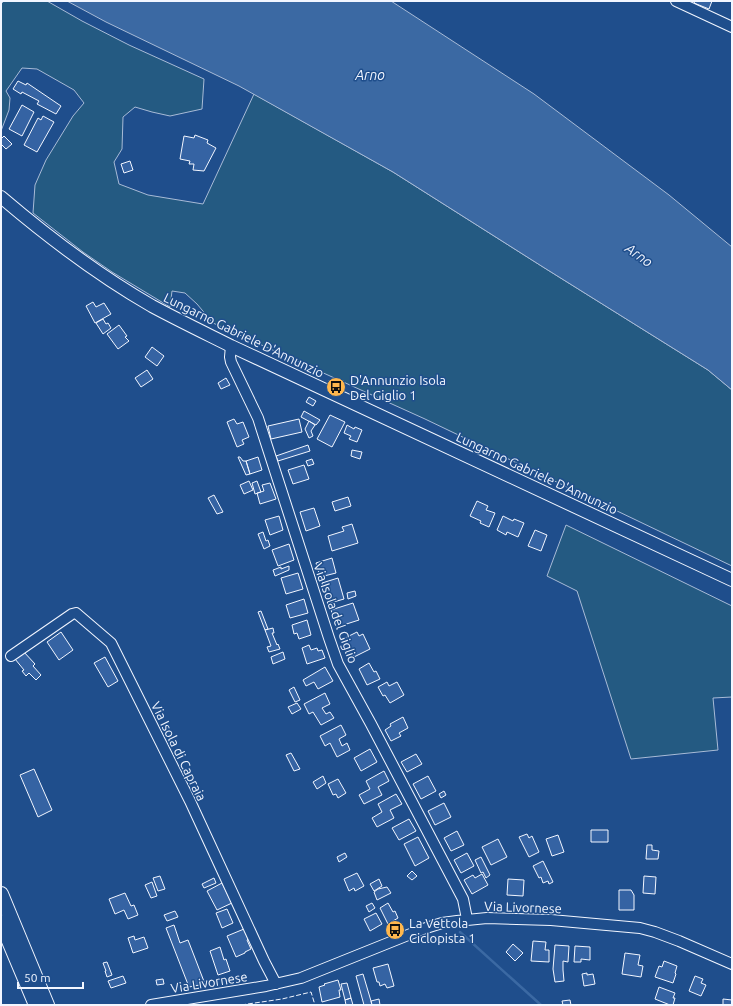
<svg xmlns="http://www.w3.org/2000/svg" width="733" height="1006" font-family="Ubuntu,sans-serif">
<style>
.green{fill:#245a82;stroke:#a8bbd7}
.water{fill:#3b69a3;stroke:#a8bbd7}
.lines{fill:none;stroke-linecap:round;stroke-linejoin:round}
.stream{stroke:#3b69a3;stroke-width:2.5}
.building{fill:#3563a3;stroke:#f2f6ff}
.minor-casing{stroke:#f2f6ff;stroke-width:12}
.major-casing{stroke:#f2f6ff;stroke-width:14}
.highway-casing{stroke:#f2f6ff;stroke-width:16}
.minor{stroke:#1f4e8c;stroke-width:10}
.major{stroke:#1f4e8c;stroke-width:12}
.highway{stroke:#1f4e8c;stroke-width:14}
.fence{stroke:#f2f6ff;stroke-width:1;stroke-dasharray:5 2;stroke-linecap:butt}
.labels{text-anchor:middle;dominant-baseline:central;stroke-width:3;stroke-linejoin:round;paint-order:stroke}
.street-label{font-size:13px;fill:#f2f6ff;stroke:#1f4e8c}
.poi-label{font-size:13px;fill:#f2f6ff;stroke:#1f4e8c;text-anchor:start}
.water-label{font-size:14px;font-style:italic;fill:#f2f6ff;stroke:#1f4e8c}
</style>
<rect width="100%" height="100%" fill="#1f4e8c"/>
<path class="green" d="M4 1H47L82 21 129 45 204 79 202 109 170 116 152 112 135 107 123 117 122 149 114 162 119 184 148 195 203 204 254 94 393 172 543 267 708 370 732 390V566L425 419 213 323 197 304 185 293 172 291 170 307 112 272 83 252 33 213 35 185 46 160 73 116 84 103 74 90 37 69 22 68 6 91 10 98 9 110 1 131V4Z
M566 525 732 606V697L713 698 718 750 631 759 577 591 547 576Z"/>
<path class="water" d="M67 1H391L534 94 669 195 732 247V390L708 370 543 267 393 172 239 86 106 22Z"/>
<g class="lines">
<path class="stream" d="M460 932 541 1005"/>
</g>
<path class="building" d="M695 1H712L709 9 694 3Z
M18 81 26 85 27 83 61 106 56 114 37 104 39 101 22 92 21 94 13 89Z
M22 105 34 112 22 136 9 129Z
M43 116 54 122 37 152 24 145 38 118 41 120Z
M195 135 208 140 207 143 216 148 204 171 193 170 194 164H189L190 161 180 159 184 136 194 138Z
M4 136 12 144 6 149 1 144V137L2 138Z
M130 161 133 170 124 173 121 164Z
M93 302 96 307 104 303 111 314 95 323 86 306Z
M103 319 106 324 108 323 111 328 103 334 96 323Z
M119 325 127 336 125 337 129 341 118 349 107 334Z
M152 347 164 356 157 366 145 357Z
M147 370 153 379 141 387 135 378Z
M226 378 230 385 221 389 218 383Z
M309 397 316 401 313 406 306 402Z
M304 411 320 420 316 425 301 417Z
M330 415 345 422 332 447 317 439Z
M234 419 237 424 243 422 249 437 242 440 244 444 237 447 227 422Z
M299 419 302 432 271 439 268 426Z
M309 421 315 425 311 431 313 436 309 438 305 429Z
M347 425 354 429 355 427 362 430 357 442 349 439 351 436 344 433Z
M308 445 310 451 278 461 276 456Z
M352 450 362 452 360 459 351 456Z
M238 457H240L243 461H246L250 474 246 475Z
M258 457 262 470 250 474 246 461Z
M312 459 314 464 308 466 306 461Z
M304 465 309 479 293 484 288 470Z
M249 481 253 490 244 494 240 485Z
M257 481 261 492 255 494 252 483Z
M270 483 276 499 260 504 257 493 264 491 262 485Z
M214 495 223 512 217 514 208 498Z
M348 497 351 506 335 511 332 502Z
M477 501 488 506 486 510 495 513 489 527 480 523 481 521 470 516Z
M314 508 320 526 306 531 300 512Z
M279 516 283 530 270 535 265 520Z
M503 516 513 521 514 519 524 523 518 537 507 532 506 535 497 530Z
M352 524 358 543 332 551 328 536 344 531 342 527Z
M535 530 547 535 541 551 528 546Z
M263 532 266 541 268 540 270 546 264 549 258 534Z
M289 544 294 560 278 566 272 550Z
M332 558 336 573 320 577 316 563Z
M289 566V570L275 576 273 570 281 567V569Z
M298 573 303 589 286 594 281 578Z
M338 578 344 599 330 603 328 597 326 598 322 583Z
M355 591 356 596 348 599 347 593Z
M304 599 308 613 290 618 286 605Z
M353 603 359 620 337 627 331 610Z
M261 611 268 629 265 630 258 612Z
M307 620 311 635 299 639 297 633 294 634 292 625Z
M273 628 274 633H272L277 645 278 644 280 649 269 652 267 647 271 646 265 630Z
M61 632 73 650 59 660 47 642Z
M357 632 359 636 363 634 370 649 354 657 345 638Z
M309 645 311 650 317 648 318 651 322 650 325 658 307 664 302 648Z
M23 651 35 664 33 666 41 675 36 680 29 673 26 676 22 671 24 670 15 659Z
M283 652 285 659 273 664 271 657Z
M105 657 118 681 108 687 94 663Z
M369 663 374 672 376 671 380 679 367 685 359 669Z
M325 667 333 681 318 689 314 682 306 686 303 680Z
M387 682 389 686 397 682 404 695 390 703 385 695 383 696 378 687Z
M294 687 300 700 295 702 289 690Z
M325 693 330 704 322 708 326 714 330 712 334 718 321 725 313 712 309 714 304 704Z
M297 703 301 709 292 714 288 707Z
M403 717 408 728 399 733 401 736 391 741 385 730 391 726 390 724Z
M341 725 346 735 339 739 342 746 347 743 350 750 337 757 330 743 325 746 320 736Z
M370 749 377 762 361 771 354 758Z
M291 753 300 769 294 771 286 755Z
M416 754 422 764 407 772 401 762Z
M34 769 52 810 38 817 20 775Z
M384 771 389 781 378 787 382 795 364 804 359 795 370 789 366 781Z
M323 776 326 783 317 789 313 782Z
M428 776 436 791 421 799 413 784Z
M338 779 346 793 338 798 336 794 333 795 328 784Z
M444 791 446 795 441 798 439 794Z
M396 794 402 804 390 810 394 818 377 827 372 818 382 812 378 804Z
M444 803 451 817 435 825 428 811Z
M409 819 416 831 399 840 392 828Z
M591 830H608V842H591Z
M457 831 464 845 451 851 444 838Z
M527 834 529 838 532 836 539 852 529 857 519 837Z
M558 835 564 852 552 856 546 839Z
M418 837 429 858 415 866 404 844Z
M498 839 507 857 491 865 482 847Z
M647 845H652V850L659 851 658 859H646Z
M345 853 347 857 339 862 337 857Z
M467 853 474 866 461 873 454 860Z
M481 857 490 875 486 878 483 872 481 873 475 860Z
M543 861 553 882 549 884 548 881 543 883 541 877 539 878 533 866Z
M412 871 417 876 412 880 407 876Z
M357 873 364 886 355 891 354 888 349 891 344 879Z
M482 874 488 885 472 894 464 880 473 875 475 878Z
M160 876 165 889 158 891 153 878Z
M644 876 656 877 655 894 643 893Z
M214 878 216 883 204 888 202 884Z
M379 879 382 886 374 891 370 884Z
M508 879 524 880 523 896 507 895Z
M152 882 157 896 151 898 145 885Z
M222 883 232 903 217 910 207 891Z
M387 887 391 893 377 900 374 892 378 889Z
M619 890H631L634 895V910H619Z
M125 893 131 906 134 905 138 915 128 919 124 910 115 914 109 899Z
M372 903 375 908 369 912 366 906Z
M388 903 393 912 395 911 398 918 388 924 380 908Z
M227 909 233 923 222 928 216 913Z
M175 911 178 917 167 921 164 915Z
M376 913 382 924 370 931 364 919Z
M174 925 180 943 188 940 205 984 189 987 166 928Z
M244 929 248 939 247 940 251 949 245 952V953L236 957 227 936Z
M134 936 135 940 144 937 148 948 133 953 128 938Z
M533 941 546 942 545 950H549V962L531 961Z
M513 944 523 953 515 961 506 952Z
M555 945 569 946 568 962 563 961V970L564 981 555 982 553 969Z
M575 946 590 947V960L581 959V962H574Z
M220 947 224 960 226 959 230 971 218 975 210 951Z
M625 953 640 955 638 965 643 966 641 977 622 974Z
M664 961 677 966 675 973 676 974 673 983 655 977 659 966 662 967Z
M107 962 112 975 107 977 105 971H106L103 963Z
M388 964 394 986 387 988 385 984 380 986 379 982H377L373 968Z
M587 973V975L593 974 595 984 584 986 582 974Z
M363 974 371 1001 372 1005H364L356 976Z
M123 976 126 983 111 988 108 981Z
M695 976 703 979 701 983 706 985 701 996 689 991Z
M163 979 164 984 157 985 156 980Z
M338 980 341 990H339L340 997 322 1002 319 987 325 985 324 984Z
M347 983 351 998 345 1000 341 984Z
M659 987 675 993 673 998H675L673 1005H670L655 999Z
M351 998 353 1005H346L345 1000Z
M379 999 380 1005H372L371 1001Z
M723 999 732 1000V1005H723Z
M570 1000 571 1005H563L562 1001Z"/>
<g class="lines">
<g class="minor-casing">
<path id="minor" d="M676 1 732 27
M231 346 230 357 231 362 258 418 329 638 338 664 371 724 463 899 467 919
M11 656 72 614 76 613 111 643 190 801 264 961 276 984
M151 1005 266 986 301 978 423 929 442 923 457 921 487 918 551 920 640 928 655 932 679 941 732 964"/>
</g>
<g class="major-casing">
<path id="major" d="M1 197C48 237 98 275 152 306 178 320 205 333 231 346L732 580"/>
</g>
<g class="highway-casing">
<path id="highway" d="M1 894 47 1005
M1 922 36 1005"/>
</g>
<use href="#minor" class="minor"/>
<use href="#major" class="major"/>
<use href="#highway" class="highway"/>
<path class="fence" d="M241 1005 282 999 311 992 315 1005"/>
</g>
<defs>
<g id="bus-disc" transform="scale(1)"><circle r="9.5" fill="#ffb74d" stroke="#1f4e8c"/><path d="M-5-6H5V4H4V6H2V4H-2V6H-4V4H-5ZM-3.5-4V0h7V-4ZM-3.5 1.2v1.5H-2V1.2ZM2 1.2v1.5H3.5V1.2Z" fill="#111"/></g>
</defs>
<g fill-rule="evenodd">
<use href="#bus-disc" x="336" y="387"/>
<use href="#bus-disc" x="395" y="930"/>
</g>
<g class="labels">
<g class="street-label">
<text transform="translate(244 335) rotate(26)">Lungarno Gabriele D'Annunzio</text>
<text transform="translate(537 473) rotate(25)">Lungarno Gabriele D'Annunzio</text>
<text transform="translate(336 613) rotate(70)">Via Isola del Giglio</text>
<text transform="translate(179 751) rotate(64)">Via Isola di Capraia</text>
<text transform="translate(523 907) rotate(2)">Via Livornese</text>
<text transform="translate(209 982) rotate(-9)">Via Livornese</text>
</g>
<g class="poi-label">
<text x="350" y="380">D'Annunzio Isola<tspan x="350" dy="15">Del Giglio 1</tspan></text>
<text x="409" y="923">La Vettola<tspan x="409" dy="15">Ciclopista 1</tspan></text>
</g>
<g class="water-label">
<text x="370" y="75">Arno</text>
<text transform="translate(639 255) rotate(35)">Arno</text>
</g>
</g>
<rect width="733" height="1006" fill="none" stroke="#f2f6ff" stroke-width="4"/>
<path d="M18 982v6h65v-6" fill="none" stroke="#f2f6ff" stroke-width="2"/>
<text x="24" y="982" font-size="12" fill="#f2f6ff" stroke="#1f4e8c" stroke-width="3" paint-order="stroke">50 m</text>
</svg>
